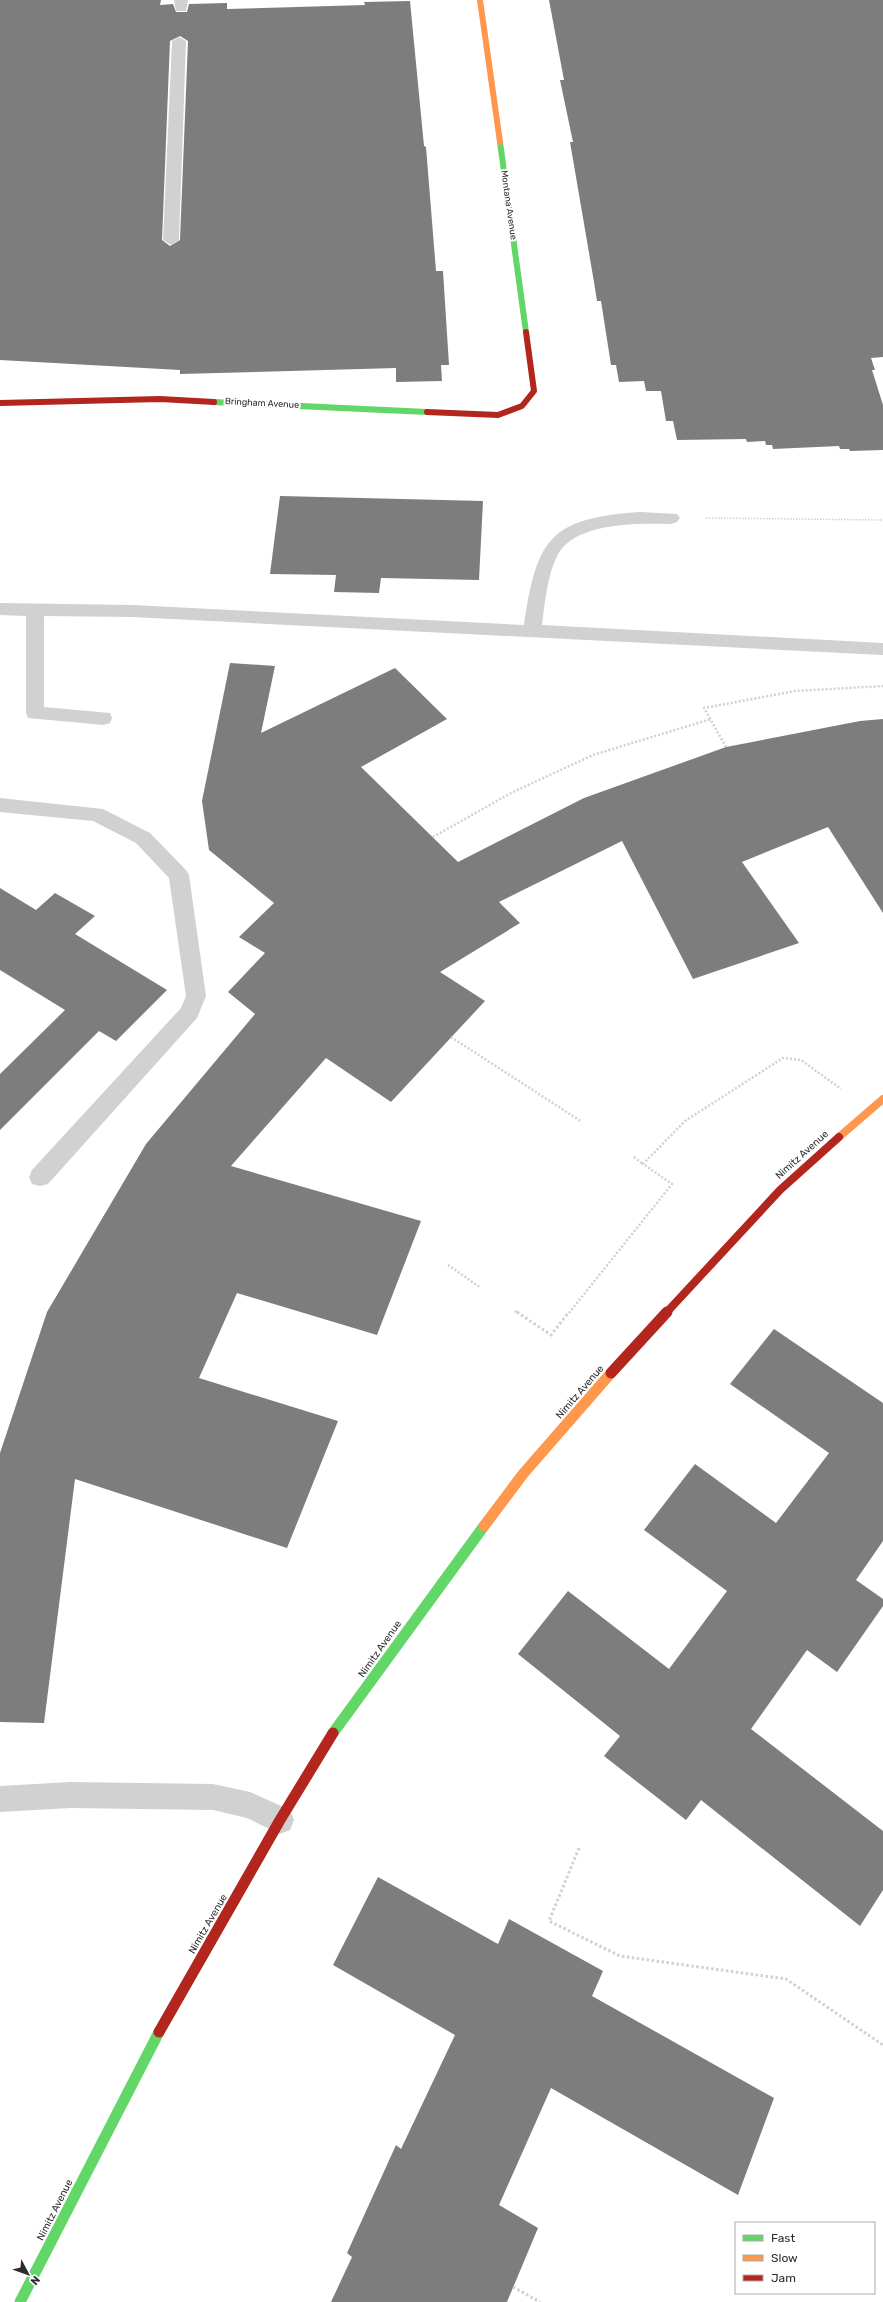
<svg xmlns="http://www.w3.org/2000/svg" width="883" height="2302" font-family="Rubik,sans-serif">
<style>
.building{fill:#7d7d7d;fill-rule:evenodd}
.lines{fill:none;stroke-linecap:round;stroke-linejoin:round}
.path-far2{stroke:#d1d1d1;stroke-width:1.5;stroke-dasharray:1.5 1.5;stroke-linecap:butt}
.path-far1{stroke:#d1d1d1;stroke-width:2.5;stroke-dasharray:2 2;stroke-linecap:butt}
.path{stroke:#d1d1d1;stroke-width:3;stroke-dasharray:2.5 2.5;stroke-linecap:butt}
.lane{fill:#d1d1d1;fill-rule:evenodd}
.fast-far1{stroke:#63d668;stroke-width:6}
.fast{stroke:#63d668;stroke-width:11}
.slow-far2{stroke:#ff974d;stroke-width:6}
.slow-far1{stroke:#ff974d;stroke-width:8}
.slow{stroke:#ff974d;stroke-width:11}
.jam-far2{stroke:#b3261e;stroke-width:6}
.jam-far1{stroke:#b3261e;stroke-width:8}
.jam{stroke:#b3261e;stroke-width:11}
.labels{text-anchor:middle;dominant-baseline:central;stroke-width:4;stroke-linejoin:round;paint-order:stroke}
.far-street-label{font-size:9px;fill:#2c2c2c;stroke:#fff}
.street-label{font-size:10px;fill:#2c2c2c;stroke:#fff}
</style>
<rect width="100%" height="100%" fill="#fff"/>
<path class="building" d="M0 0H161L160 5 173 4 176 12H187L189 4 227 3V9L365 5 364 2 410 1 424 146 426 147 436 271H443L449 365H441L442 381 396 382V368L180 374V370L0 360ZM180 36 188 41 180 240 170 246 162 240 170 41Z
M549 0H883V357L871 358 875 370H872L883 405V450L850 451 849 449H840L839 446 773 449 772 445H766L765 441 747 442 746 439 677 440 673 421H666L661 391H646L644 381 619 382 616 365H611L601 301H597L594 282 570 142H573L560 80H564Z
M280 496 483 501 479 580 381 578 379 593 334 592 336 575 270 574Z
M230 663 275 666 261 733 395 668 447 719 361 767 458 862 584 798 726 747 860 721 883 719V913L828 827 742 862 799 943 693 979 622 841 499 902 520 923 440 972 485 1001 391 1102 326 1058 231 1166 421 1221 377 1335 237 1293 199 1378 338 1421 287 1548 75 1479 44 1723 0 1722V1453L47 1312 146 1144 255 1014 228 992 265 953 239 937 274 903 209 850 202 801Z
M0 888 36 910 55 893 95 916 75 934 167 990 116 1041 99 1031 0 1130V1074L65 1010 0 970Z
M774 1329 883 1403V1541L856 1580 883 1599V1606L837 1672 807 1650 751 1729 883 1831V1890L860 1926 701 1800 686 1820 604 1756 620 1736 518 1654 568 1591 669 1669 727 1591 644 1530 695 1464 776 1523 829 1453 730 1384Z
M378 1877 498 1944 509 1919 603 1971 592 1996 774 2098 738 2195 551 2088 499 2205 538 2228 507 2302H331L352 2257 347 2253 396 2145 401 2149 455 2035 333 1965Z"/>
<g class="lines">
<path class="path-far2" d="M706 518 883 520"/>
<path class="path-far1" d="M726 747 704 708 795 691 883 686
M433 837 511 793 593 755 711 719
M451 1037 582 1122
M634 1157 643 1164
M448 1265 481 1288
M515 1311 518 1313
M569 1313 672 1184 643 1164 685 1121 783 1058 801 1060 841 1089"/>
<path class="path" d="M517 1312 551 1335 569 1312
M579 1848 549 1921 620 1956 786 1979 883 2045
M513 2287 540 2302"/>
<path class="lane" d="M174 0H188L186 11H176Z
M179 37 186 41 179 240 171 245 163 240 172 41Z
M641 512 677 514 680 518 677 522 671 524C639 523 576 522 558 554 547 575 545 603 542 625L883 643V655L132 617 44 616V707L110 713 112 718 110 723 103 725 28 718 26 713V616L0 615V603L132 605 524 625C537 538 550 518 641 512Z
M0 798 103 809 150 833 186 870 189 875 206 996 197 1018 48 1184 40 1186 32 1184 29 1177 32 1170 181 1008 186 996 169 878 136 843 93 821 0 812Z
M70 1782 213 1784 250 1792 290 1810 294 1820 290 1830 280 1834 247 1818 213 1810 70 1808 0 1812V1786Z"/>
<path class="fast-far1" d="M500 142 526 332
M214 402 427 412"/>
<path class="fast" d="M333 1733 484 1526
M20 2302 159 2032"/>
<path class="slow-far2" d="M480 0 500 142"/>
<path class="slow-far1" d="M839 1137 883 1099"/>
<path class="slow" d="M484 1526 523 1474 611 1373"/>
<path class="jam-far2" d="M0 403 160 399 214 402
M427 412 498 415 522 406 534 391 526 332"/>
<path class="jam-far1" d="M666 1313 780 1190 839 1137"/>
<path class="jam" d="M611 1373 667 1312
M159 2032 280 1820 333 1733"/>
</g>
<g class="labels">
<g class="far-street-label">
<text transform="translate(509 205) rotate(82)">Montana Avenue</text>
<text transform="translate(262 403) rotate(3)">Bringham Avenue</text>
</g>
<g class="street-label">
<text transform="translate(802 1155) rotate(-42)">Nimitz Avenue</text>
<text transform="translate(580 1392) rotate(-49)">Nimitz Avenue</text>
<text transform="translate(380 1649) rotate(-55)">Nimitz Avenue</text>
<text transform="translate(208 1924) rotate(-60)">Nimitz Avenue</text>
<text transform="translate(55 2210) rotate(-63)">Nimitz Avenue</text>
</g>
</g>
<rect x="735" y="2222" width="140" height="72" fill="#ffffff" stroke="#ababab"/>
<rect x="743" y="2235" width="20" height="6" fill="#63d668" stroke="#ababab"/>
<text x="771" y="2242" font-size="12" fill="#2c2c2c">Fast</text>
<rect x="743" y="2255" width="20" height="6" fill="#ff974d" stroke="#ababab"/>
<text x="771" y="2262" font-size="12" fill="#2c2c2c">Slow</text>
<rect x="743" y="2275" width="20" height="6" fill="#b3261e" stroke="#ababab"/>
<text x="771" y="2282" font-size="12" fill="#2c2c2c">Jam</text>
<g transform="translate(28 2274) rotate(131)" stroke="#ffffff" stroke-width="3" paint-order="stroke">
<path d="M0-3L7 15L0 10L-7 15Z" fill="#2c2c2c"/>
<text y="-6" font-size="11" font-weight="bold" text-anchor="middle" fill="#2c2c2c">N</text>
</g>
</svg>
